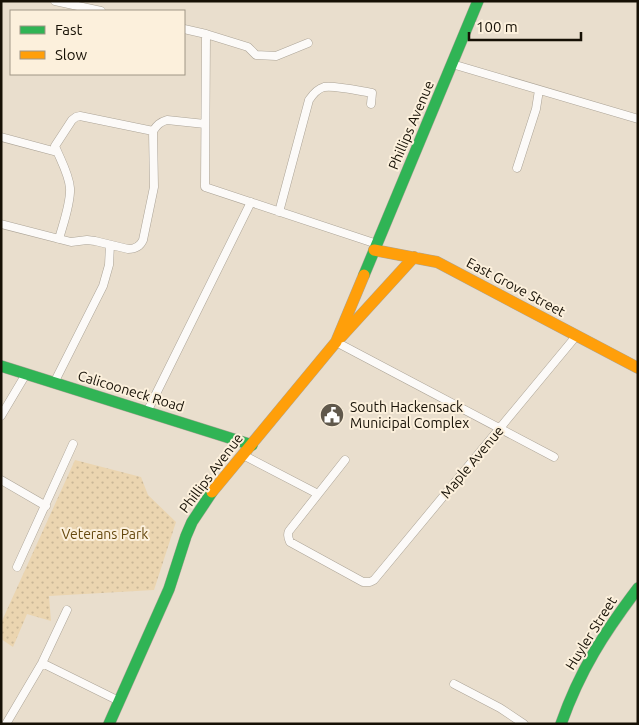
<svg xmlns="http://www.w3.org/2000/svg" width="639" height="725" font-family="Ubuntu,sans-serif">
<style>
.park{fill:url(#park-dots)}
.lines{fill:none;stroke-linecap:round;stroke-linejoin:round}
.street-casing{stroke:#aca497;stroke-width:9}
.fast-casing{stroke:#aca497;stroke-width:12}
.slow-casing{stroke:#aca497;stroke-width:12}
.street{stroke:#fcfaf8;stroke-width:8}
.fast{stroke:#30b455;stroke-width:11}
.slow{stroke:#ff9f0a;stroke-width:11}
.labels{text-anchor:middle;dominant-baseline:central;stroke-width:4;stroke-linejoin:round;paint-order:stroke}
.street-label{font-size:14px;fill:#161005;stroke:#fcf0dc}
.poi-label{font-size:14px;fill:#161005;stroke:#fcf0dc;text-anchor:start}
.park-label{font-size:14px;fill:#674a10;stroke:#fcf0dc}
</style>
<defs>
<pattern id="park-dots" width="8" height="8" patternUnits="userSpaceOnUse" patternTransform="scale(1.25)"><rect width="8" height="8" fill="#ebd5b0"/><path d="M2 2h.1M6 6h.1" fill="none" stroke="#c9b696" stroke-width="1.8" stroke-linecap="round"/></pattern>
</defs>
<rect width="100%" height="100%" fill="#e9decd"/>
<path class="park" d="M75 460 141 477 148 495 176 522 154 590 49 596 51 621 27 614 13 647 1 639V623Z"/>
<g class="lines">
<g class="street-casing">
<path id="street" d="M55 1 101 11
M184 29 206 34 248 47 256 55 276 56 308 43
M206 34 205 187 377 244
M452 64 638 119
M153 131C157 125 160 122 167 120L205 124
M1 137 57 152
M517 168 536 109 539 90
M279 212 309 100C313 94 317 89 324 87 335 85 360 91 372 93L371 104
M1 224 71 242 87 240 95 241 128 249C135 249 140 247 143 240L154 187 153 131
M59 239C63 224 71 203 70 188 69 174 60 159 55 146L72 120 76 117 80 116 153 131
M336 342 554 457
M54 383 103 286 109 265 110 245
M147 412 251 202
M1 416 26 374
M243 455 318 494
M345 460 289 531C287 535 288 538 290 542L363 582H370L374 580 577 335
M1 480 46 506
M17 567 73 444
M42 663 119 701
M454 684 500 708 524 724
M6 724 42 663 67 610"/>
</g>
<g class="fast-casing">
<path id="fast" d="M364 275 478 1
M1 366 252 445
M109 724 169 589 186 536 192 522 212 492
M561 724C580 670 604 633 638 588"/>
</g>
<g class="slow-casing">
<path id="slow" d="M374 250 437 262 638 368
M341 337 414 257
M212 492 336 342 364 275"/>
</g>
<use href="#street" class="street"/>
<use href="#fast" class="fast"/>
<use href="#slow" class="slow"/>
</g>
<defs>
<g id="civic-disc" transform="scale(1.25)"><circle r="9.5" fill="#60584b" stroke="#fcf0dc"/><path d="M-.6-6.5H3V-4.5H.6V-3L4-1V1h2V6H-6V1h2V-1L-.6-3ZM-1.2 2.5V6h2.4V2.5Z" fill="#fff"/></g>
</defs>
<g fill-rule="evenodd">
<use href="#civic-disc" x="332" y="415"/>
</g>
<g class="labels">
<g class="street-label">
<text transform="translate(411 125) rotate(-67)">Phillips Avenue</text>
<text transform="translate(516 287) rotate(28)">East Grove Street</text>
<text transform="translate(131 391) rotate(17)">Calicooneck Road</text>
<text transform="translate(472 462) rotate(-50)">Maple Avenue</text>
<text transform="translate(211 473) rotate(-53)">Phillips Avenue</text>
<text transform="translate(591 633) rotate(-58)">Huyler Street</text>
</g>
<g class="poi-label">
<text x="350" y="407">South Hackensack<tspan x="350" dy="16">Municipal Complex</tspan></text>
</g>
<g class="park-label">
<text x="105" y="534">Veterans Park</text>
</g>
</g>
<rect width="639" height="725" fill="none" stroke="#161005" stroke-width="5"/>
<rect x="10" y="10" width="175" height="65" fill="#fcf0dc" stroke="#a09686"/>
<rect x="20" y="26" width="25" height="8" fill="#30b455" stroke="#a09686"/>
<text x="55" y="35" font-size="15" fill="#161005">Fast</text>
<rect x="20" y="51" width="25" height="8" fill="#ff9f0a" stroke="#a09686"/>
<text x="55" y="60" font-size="15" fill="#161005">Slow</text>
<path d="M469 32v8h112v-8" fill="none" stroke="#161005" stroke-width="2.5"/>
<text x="476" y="32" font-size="15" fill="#161005" stroke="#fcf0dc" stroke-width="4" paint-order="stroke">100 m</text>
</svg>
